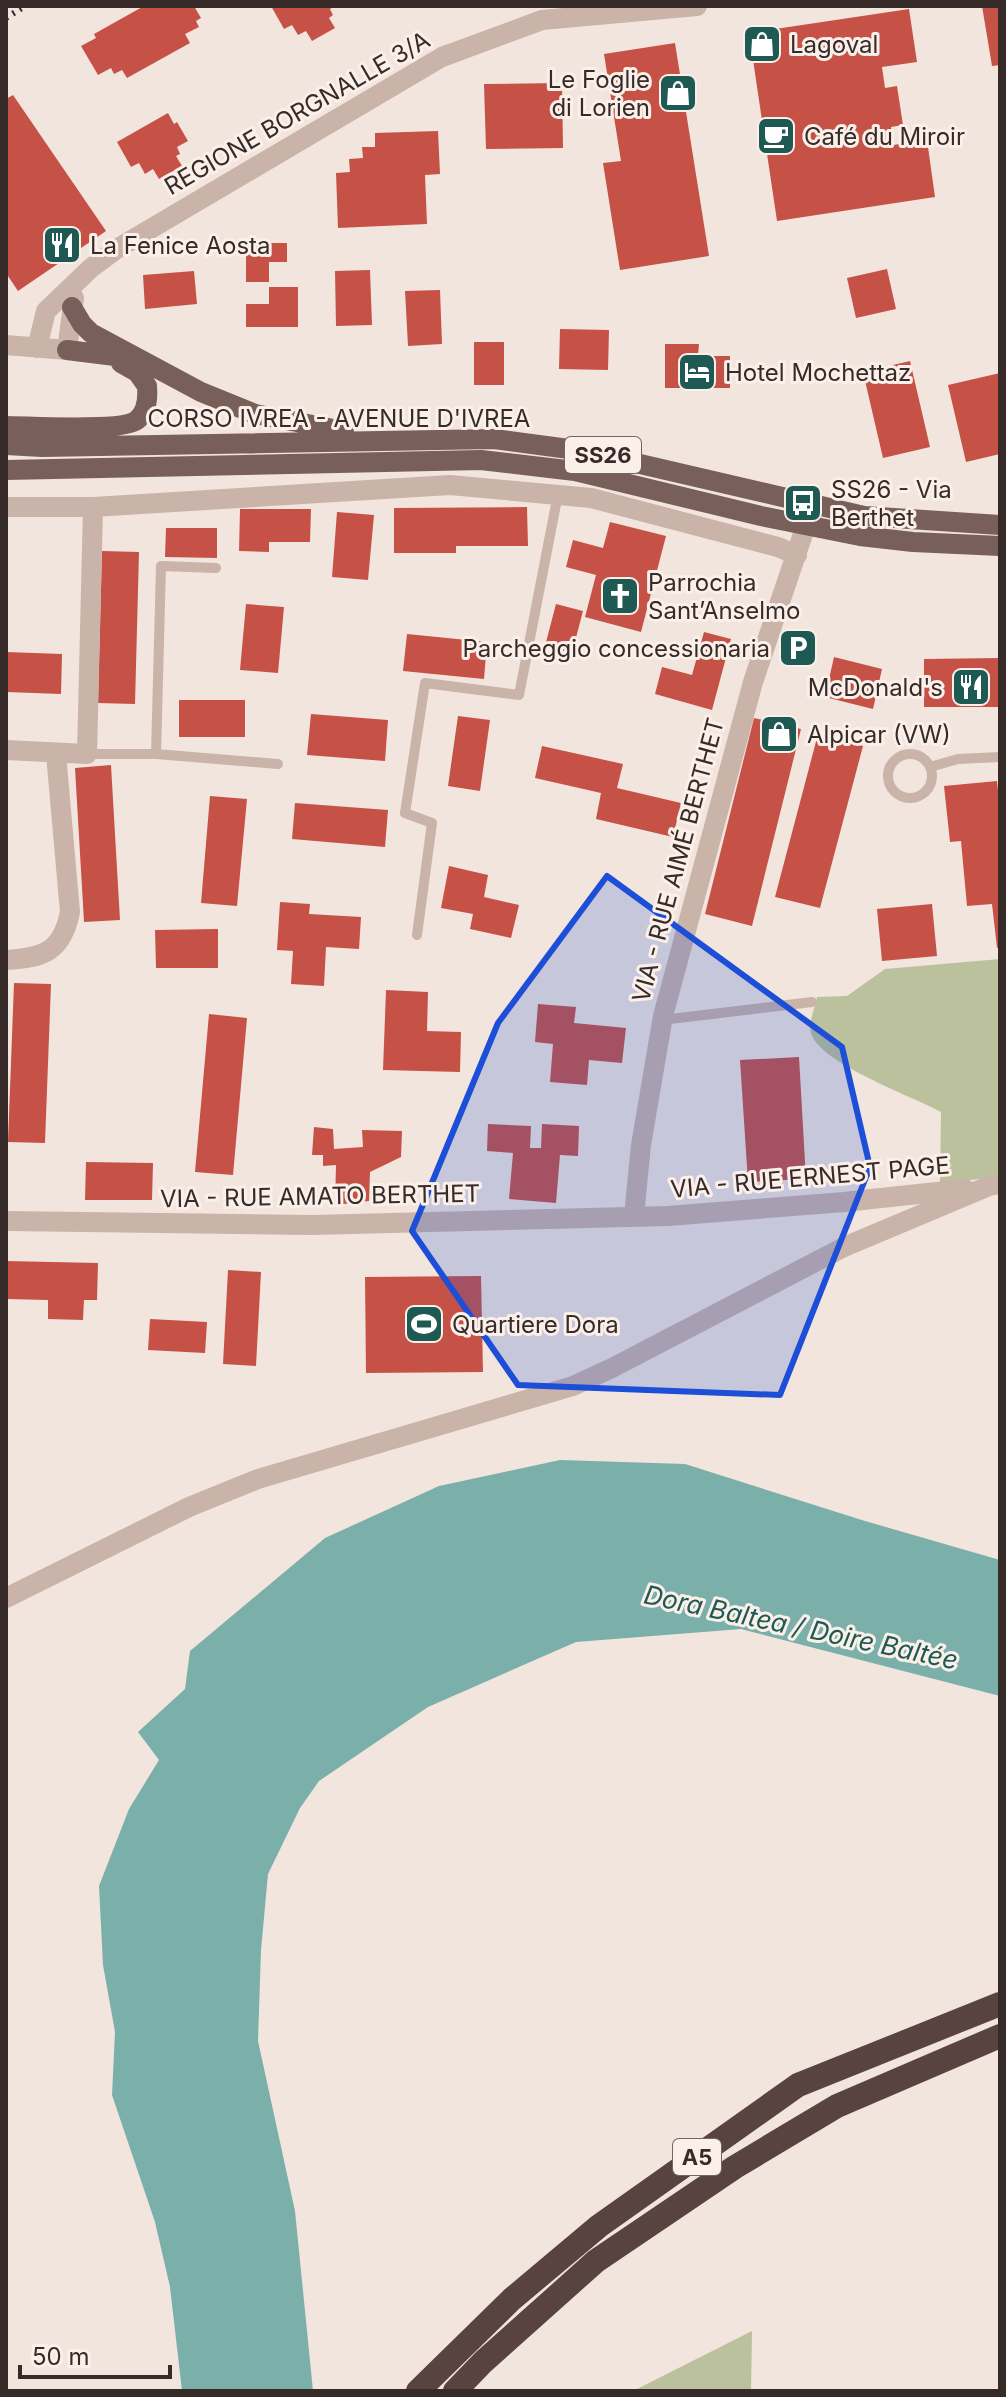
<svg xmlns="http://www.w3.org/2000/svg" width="1006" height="2397" font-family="Inter,sans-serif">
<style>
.green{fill:#bbc19c}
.water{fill:#7bafa9}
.building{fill:#c65247}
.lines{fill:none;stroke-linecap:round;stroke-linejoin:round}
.service{stroke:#cab3a8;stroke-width:10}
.minor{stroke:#cab3a8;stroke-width:20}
.tertiary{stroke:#cab3a8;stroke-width:20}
.primary{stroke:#795f5a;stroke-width:20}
.motorway{stroke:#584340;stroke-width:24}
.rail{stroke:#372b29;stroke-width:6;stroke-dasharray:2 6;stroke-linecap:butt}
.marked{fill:#1d4ed8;fill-opacity:0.2;stroke:#1d4ed8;stroke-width:6;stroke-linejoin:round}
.labels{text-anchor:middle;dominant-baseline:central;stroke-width:6;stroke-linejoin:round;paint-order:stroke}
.shield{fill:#faf0e9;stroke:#726663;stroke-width:2}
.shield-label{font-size:22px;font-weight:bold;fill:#372b29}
.poi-label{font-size:24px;fill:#372b29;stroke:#faf0e9;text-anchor:start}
.street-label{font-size:24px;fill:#372b29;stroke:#faf0e9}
.water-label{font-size:26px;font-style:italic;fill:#1e5954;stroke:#faf0e9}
</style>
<rect width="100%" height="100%" fill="#f2e5dd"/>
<path class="green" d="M1000 959V1177L940 1183 941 1112C912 1096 819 1063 811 1033 808 1023 815 1008 817 997L847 996 885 969Z
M752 2331 751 2391H633Z"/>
<path class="water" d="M560 1460 685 1464 865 1521 1000 1560V1696L741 1629 576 1642 428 1707 319 1781 300 1808 268 1874 261 1950 258 2041 295 2211 313 2391H182L170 2287 155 2222 112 2095 115 2032 103 1965 99 1886 129 1809 159 1760 138 1732 185 1689 190 1651 325 1538 439 1486Z"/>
<path class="building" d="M144 6H194L201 18 196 21 199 27 185 34 190 43 127 78 122 70 114 74 111 68 98 75 81 46 96 38 94 34Z
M271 6H335L330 9 333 15 329 18 335 28 312 41 306 31 298 35 292 25 284 29Z
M982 6H1000V65L992 66Z
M909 9 917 62 882 67 885 88 897 86 903 125 891 127 893 145 927 140 935 197 777 221 749 33Z
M675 43 709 256 620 270 603 163 621 161 604 54Z
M562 83 563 148 486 149 484 84Z
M13 95 106 231 18 291 6 273V99Z
M168 113 174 124 177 122 188 141 177 147 180 154 176 156 182 166 159 179 153 169 145 174 139 163 131 167 117 142Z
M438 131 440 174 425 175 427 224 338 228 336 173 350 172 349 159 363 158 362 147H375V133Z
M246 243H287V262H269V282H246Z
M887 269 896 309 856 318 847 278Z
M370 270 372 325 336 326 335 271Z
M194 271 197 304 145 309 143 275Z
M269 287H298V327H246V304H269Z
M440 290 442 344 408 346 405 291Z
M560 329 609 330 608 370 559 369Z
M474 342H504V385H474Z
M665 344H699L698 356H730V388H665Z
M910 361 930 447 883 458 863 372Z
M1000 373V454L966 462 948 385Z
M527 507 528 546H456V553H394V508Z
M240 509H311L310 542H269V552L239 551Z
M337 512 374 515 368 580 332 577Z
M610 522 666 536 641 632 585 617 596 575 566 567 573 540 603 548Z
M166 528H217V558L165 557Z
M102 551 139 552 135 704 98 703Z
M246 604 284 607 278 673 240 670Z
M556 604 583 611 572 653 545 646Z
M704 632 731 639 712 710 655 694 662 667 692 675Z
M407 634 487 642 484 679 403 671Z
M6 652 62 654 61 694 6 692Z
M834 657 882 669 873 709 825 697Z
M1000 658V707H924V659Z
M179 700H245V737H179Z
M311 714 388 720 385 761 307 755Z
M458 716 490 720 480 791 448 786Z
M754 718 801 729 752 926 705 914Z
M818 734 863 746 820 908 775 897Z
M542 746 623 764 617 788 681 803 673 837 596 819 601 793 535 778Z
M111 765 120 920 84 922 75 768Z
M997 781 1000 809V947L997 948 992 904 967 906 961 841 950 842 944 786Z
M210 796 247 799 237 906 201 903Z
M295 803 388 810 385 847 292 839Z
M449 866 488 875 484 897 519 905 511 938 470 929 473 914 441 908Z
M280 902 310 904 309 914 361 917 359 949 326 947 324 986 291 984 293 951 277 950Z
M932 904 937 956 882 961 877 909Z
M218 929V968H156L155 930Z
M14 983 51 984 45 1143 8 1142Z
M386 990 428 992 427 1031 461 1032 460 1072 383 1070Z
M538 1004 576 1007 574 1023 626 1028 622 1063 589 1060 587 1085 550 1082 553 1044 535 1042Z
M209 1014 247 1018 233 1175 195 1172Z
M799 1057 806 1179 748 1182 740 1060Z
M488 1124 531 1126 530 1148H541L542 1124 579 1126 578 1156 560 1155 556 1203 509 1199 513 1153 487 1151Z
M314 1127 333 1129 334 1149 363 1147 362 1130 402 1131 401 1157 370 1172 369 1201 335 1205 336 1165 323 1166V1155H312Z
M86 1162 153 1163 152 1200H85Z
M6 1261 98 1263 97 1300H84L83 1320 48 1319V1300L6 1299Z
M228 1270 261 1272 256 1366 223 1364Z
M481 1276 483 1372 366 1373 365 1277Z
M150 1319 207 1322 205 1353 148 1350Z"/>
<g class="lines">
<path class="service" d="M216 568 161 566 156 754 278 764
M87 754H156
M888 776a22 22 0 1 1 44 0a22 22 0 1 1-44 0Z
M930 767 958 759 1000 757
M417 935 432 823 405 813 425 683 519 695 558 494
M662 1020 812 1002"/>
<path class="minor" d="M6 345 67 350 74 298
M37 348 46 311 91 268 118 248 442 57 542 20 697 6
M6 507H93L450 485 591 498 778 547 797 555
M6 750 87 754 93 507
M6 960C43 958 62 952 70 912L56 754
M634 1216 641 1145 663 1016 753 682 806 525"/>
<path class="tertiary" d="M6 1221 312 1225 668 1216 844 1202 965 1189
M6 1598 189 1507 258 1479 573 1386 612 1368 844 1247 989 1186 1000 1184"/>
<path class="primary" d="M72 307 82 324 91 333 201 392 255 414 344 431
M67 350 123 357
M6 426C30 426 122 432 137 420 147 412 148 398 147 386L137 372 121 363
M6 445 42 447 494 439 584 451 864 516 1000 525
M6 470 481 460 575 471 761 516 860 536 913 542 1000 546"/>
<path class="motorway" d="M418 2391 512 2299 599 2226 798 2085 1000 2004
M455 2391 483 2362 596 2261 735 2167 837 2106 1000 2036"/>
<path class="rail" d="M6 18 25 6"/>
</g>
<path class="marked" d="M607 876 842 1047 870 1167 780 1395 518 1385 412 1231 498 1023Z"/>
<defs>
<g id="shop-square" transform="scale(2)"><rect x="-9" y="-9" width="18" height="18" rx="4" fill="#1e5954" stroke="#faf0e9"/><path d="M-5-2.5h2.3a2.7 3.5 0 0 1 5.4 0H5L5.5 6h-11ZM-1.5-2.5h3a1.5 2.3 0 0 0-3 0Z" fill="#fff"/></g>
<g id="cafe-square" transform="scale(2)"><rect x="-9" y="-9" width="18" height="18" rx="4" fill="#1e5954" stroke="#faf0e9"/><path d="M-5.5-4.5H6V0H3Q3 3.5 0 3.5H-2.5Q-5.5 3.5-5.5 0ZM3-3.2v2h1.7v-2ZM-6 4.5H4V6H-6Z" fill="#fff"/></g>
<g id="restaurant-square" transform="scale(2)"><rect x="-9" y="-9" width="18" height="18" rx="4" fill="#1e5954" stroke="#faf0e9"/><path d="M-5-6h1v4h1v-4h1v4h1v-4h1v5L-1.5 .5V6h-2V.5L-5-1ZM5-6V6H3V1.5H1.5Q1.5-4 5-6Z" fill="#fff"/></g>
<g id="hotel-square" transform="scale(2)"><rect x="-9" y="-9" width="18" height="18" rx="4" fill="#1e5954" stroke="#faf0e9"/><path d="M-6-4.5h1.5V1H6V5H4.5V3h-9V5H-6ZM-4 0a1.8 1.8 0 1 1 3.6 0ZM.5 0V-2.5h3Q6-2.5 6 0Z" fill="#fff"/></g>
<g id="bus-square" transform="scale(2)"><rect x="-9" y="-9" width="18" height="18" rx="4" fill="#1e5954" stroke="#faf0e9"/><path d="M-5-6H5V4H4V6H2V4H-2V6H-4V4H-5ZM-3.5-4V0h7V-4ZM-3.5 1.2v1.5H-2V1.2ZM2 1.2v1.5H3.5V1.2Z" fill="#fff"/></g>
<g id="church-square" transform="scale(2)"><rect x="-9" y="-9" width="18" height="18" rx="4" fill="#1e5954" stroke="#faf0e9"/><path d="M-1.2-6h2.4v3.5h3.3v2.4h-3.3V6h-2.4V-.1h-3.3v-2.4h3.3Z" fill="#fff"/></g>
<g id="parking-square" transform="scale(2)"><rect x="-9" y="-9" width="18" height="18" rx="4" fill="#1e5954" stroke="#faf0e9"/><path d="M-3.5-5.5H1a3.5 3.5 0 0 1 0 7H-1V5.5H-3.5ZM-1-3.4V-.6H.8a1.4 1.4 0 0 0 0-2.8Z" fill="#fff"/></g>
<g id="stadium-square" transform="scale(2)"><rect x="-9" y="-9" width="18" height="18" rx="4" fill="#1e5954" stroke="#faf0e9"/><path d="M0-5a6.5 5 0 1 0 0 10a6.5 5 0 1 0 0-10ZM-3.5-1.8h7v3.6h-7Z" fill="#fff"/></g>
</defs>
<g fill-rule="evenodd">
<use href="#shop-square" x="762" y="44"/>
<use href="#shop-square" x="678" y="93"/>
<use href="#cafe-square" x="776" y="136"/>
<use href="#restaurant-square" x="62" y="245"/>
<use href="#hotel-square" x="697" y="372"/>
<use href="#bus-square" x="803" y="503"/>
<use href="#church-square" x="620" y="596"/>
<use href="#parking-square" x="798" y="648"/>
<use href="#restaurant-square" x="971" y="687"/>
<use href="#shop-square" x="779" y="734"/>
<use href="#stadium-square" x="424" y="1324"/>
</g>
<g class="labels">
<g class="shield">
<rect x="565" y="437" width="76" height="36" rx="6"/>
<rect x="673" y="2139" width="48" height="36" rx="6"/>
</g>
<g class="shield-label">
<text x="603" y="455">SS26</text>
<text x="697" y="2157">A5</text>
</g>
<g class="poi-label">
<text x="790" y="44">Lagoval</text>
<text x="650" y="79" text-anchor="end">Le Foglie<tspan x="650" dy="28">di Lorien</tspan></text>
<text x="804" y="136">Café du Miroir</text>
<text x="90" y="245">La Fenice Aosta</text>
<text x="725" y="372">Hotel Mochettaz</text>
<text x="831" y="489">SS26 - Via<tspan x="831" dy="28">Berthet</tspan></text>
<text x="648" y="582">Parrochia<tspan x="648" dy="28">Sant’Anselmo</tspan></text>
<text x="770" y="648" text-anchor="end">Parcheggio concessionaria</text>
<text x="943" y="687" text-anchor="end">McDonald's</text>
<text x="807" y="734">Alpicar (VW)</text>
<text x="452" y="1324">Quartiere Dora</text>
</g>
<g class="street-label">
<text transform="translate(297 113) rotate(-30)">REGIONE BORGNALLE 3/A</text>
<text x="339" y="418">CORSO IVREA - AVENUE D'IVREA</text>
<text transform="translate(678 860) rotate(-75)">VIA - RUE AIMÉ BERTHET</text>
<text transform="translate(810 1177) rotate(-5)">VIA - RUE ERNEST PAGE</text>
<text transform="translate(320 1196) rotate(-1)">VIA - RUE AMATO BERTHET</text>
</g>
<g class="water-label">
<text transform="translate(801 1627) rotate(12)">Dora Baltea / Doire Baltée</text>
</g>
</g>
<rect width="1006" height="2397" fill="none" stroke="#372b29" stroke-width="16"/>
<path d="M20 2365v12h150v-12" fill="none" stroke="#372b29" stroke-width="4"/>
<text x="32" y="2365" font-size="24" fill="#372b29" stroke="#faf0e9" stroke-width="6" paint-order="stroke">50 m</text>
</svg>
